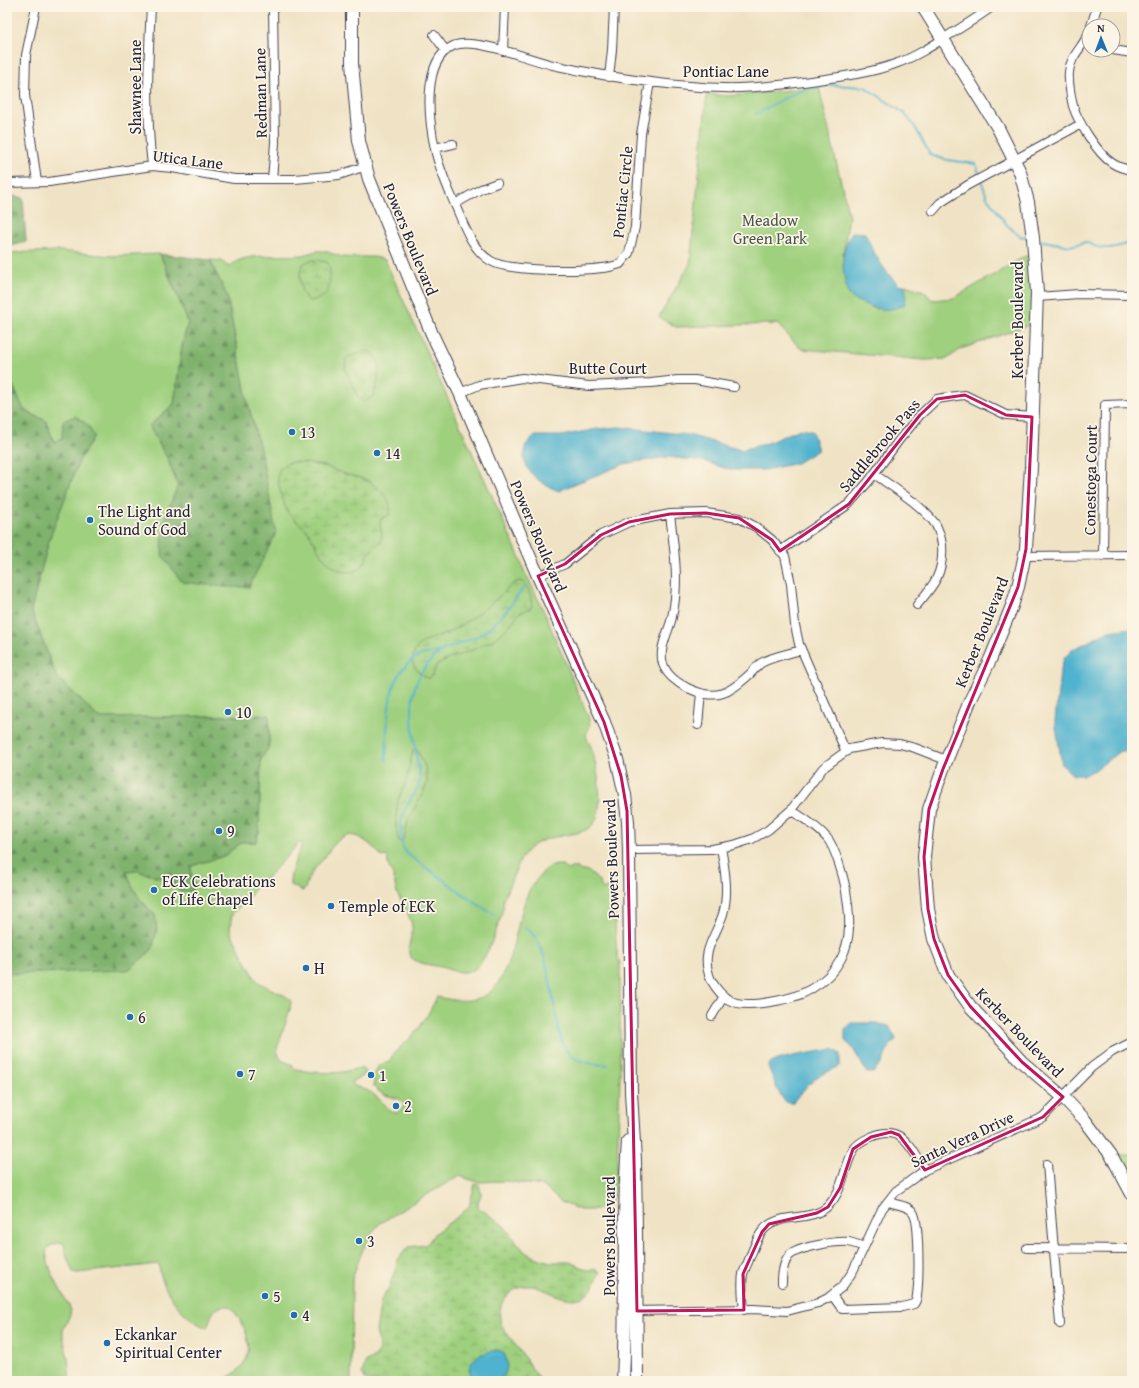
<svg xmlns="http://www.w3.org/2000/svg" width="1139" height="1388" font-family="'Gentium Book Plus',serif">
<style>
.green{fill:#9fd07e;stroke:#60795c}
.forest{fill:url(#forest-firs);stroke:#506a54}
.wetland{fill:url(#wetland-marsh);stroke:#60795c}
.water{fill:#4fb2ce;stroke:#386a84}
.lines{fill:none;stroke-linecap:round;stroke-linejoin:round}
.stream{stroke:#4fb2ce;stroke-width:2}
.street-casing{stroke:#413f50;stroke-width:10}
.secondary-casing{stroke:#413f50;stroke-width:14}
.street{stroke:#fff;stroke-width:8}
.secondary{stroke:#fff;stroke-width:12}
.marked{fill:none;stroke:#c2185b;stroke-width:3;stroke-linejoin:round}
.poi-dot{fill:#1f6fb2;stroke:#fcf5e5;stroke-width:1.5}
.labels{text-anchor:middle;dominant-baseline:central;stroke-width:3.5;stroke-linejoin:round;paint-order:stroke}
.street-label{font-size:16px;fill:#22223b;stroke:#fcf5e5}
.park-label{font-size:16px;fill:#48564f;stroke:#fcf5e5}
.poi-label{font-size:16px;fill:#22223b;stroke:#fcf5e5;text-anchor:start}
</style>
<defs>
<pattern id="forest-firs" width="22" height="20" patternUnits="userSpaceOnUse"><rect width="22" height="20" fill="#7fb26d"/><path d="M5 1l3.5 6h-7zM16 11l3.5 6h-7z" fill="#68905b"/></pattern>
<pattern id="wetland-marsh" width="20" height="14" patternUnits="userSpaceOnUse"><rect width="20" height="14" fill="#9fd07e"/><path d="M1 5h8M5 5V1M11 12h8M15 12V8" fill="none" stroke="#89b26e"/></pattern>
</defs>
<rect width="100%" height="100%" fill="#fcf5e5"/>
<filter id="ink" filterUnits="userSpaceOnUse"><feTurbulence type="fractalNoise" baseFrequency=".025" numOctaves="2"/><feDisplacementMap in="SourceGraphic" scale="8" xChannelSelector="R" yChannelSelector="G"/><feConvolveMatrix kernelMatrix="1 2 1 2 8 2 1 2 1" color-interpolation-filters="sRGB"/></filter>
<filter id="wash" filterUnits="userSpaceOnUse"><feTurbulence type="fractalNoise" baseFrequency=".012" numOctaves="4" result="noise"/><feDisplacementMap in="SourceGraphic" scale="16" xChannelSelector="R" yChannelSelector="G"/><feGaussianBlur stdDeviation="0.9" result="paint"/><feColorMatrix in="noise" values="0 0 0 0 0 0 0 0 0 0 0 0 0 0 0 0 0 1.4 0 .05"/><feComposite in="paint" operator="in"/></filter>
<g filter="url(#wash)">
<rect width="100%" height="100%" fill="#f0e3c5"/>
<path class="green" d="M819 87 849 217 843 254 848 293 855 300 876 309 906 296 905 285 924 291 932 300 954 298 1034 251 1035 323 961 349 947 359 924 360 801 349 777 324 676 327 659 317 690 264 707 94 728 96Z
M60 251 110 256 160 254 188 322 182 346 174 404 149 426 167 458 178 486 163 523 262 457 247 400 227 296 210 260 222 261 227 266H231C241 252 285 257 302 255 307 254 312 252 317 251 328 250 333 255 343 257 356 259 373 254 385 260L502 518 520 558 524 571 530 582 546 616 588 716C590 724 591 727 586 733 586 739 589 742 591 747 597 766 605 804 595 822 582 843 537 826 520 861 515 871 511 881 507 891 506 894 503 897 503 899 503 902 504 905 503 908 500 922 486 964 473 970 464 975 450 970 441 967 433 965 415 964 410 956 406 948 413 935 412 926 410 914 400 902 396 890 395 886 395 882 394 878 393 873 389 869 388 864 387 861 389 860 387 856L382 857C374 847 357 830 343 837 335 842 329 851 324 858 315 868 308 876 305 889L303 891 290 885C289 872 297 857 302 844L299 843 265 880 256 885 251 895 232 914 230 927 231 933 256 980C265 988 287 994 291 1001L290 1009 278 1046 277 1051 281 1060 293 1065 292 1068C308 1072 326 1074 343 1072 350 1071 362 1065 366 1072L364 1075 352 1081V1084C355 1087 360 1087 364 1089 370 1091 375 1095 380 1100 387 1105 388 1113 397 1113L404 1106C403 1097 396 1099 389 1096 383 1095 378 1091 374 1087V1075L379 1065 389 1062C393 1052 401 1047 408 1040 421 1028 429 1013 437 997 451 1000 468 1003 482 997 514 984 515 915 531 887 533 884 536 881 539 877 542 873 547 867 553 866 555 865 559 865 562 865L567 870C573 867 577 866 581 871H588C591 874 593 875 596 878 600 881 601 886 603 890L614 884C615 899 614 954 620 963V1076L617 1175 613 1198 608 1206 596 1210H580L561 1202 543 1186 505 1181 478 1182 459 1176 416 1201 379 1224 372 1233 363 1249 352 1278 351 1381H222C228 1377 235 1374 240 1368 258 1349 244 1323 230 1306 213 1305 212 1314 207 1328 187 1320 169 1300 162 1279 160 1275 160 1269 159 1264L77 1273 73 1272 66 1255 64 1244 61 1242 50 1246 46 1250C47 1271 62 1291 71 1310L70 1315 63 1330V1336L68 1359 70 1381H7V707L31 916 155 915 137 896 126 871 135 870 156 877 169 879 181 892 194 884 191 877V866L224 856 242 842H256L259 832 261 759 269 747V715L99 718 56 676 31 610 49 540 79 461 94 436 62 439 54 442 46 421 24 410 7 373V253Z
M1111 1155H1132V1194Z"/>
<path class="forest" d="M7 195 23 198 26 242 7 247Z
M160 254 210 260 227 296 247 400 262 457 276 533 249 587H224L182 582 162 555 163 523 178 485 167 458 149 426 174 404 182 346 188 322Z
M7 373 24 410 46 421 54 442 62 438 63 421 75 416 88 425 94 436 79 461 49 540 31 610 56 676 99 718 269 715V747L261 759 259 832 256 842H242L224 856 191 866V877L194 884 192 891 181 892 169 879 156 877 135 870 126 871C133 890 140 902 155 915L157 929 152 950 128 970 7 974Z"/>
<path class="wetland" d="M315 260 327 262C331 267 330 272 330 277 329 293 326 298 310 301 300 298 297 272 303 264 306 261 311 261 315 260Z
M366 351C383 354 379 372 377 385 376 389 375 394 372 397 370 400 367 400 364 401L358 397 345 369 346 359 348 357Z
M292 462C302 462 318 465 328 467 332 469 335 471 339 472 348 476 358 476 366 480 378 486 395 501 389 515L381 519C378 526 384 533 381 540 379 546 372 548 369 553 366 559 365 565 359 569 346 578 328 565 321 554 316 547 313 539 309 533 303 525 295 521 289 514 285 509 284 502 282 497 278 483 272 466 292 462Z
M520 581C529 584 531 597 532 606L531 608 519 613 509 626 500 635 491 641 470 651 448 659 437 665 432 676 429 678C424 678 422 675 419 672 411 665 410 657 417 648 424 639 437 638 447 633 472 620 494 602 514 583Z
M415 749 417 750C423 761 430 774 426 787L408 821 404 838 401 842 399 841C394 829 396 810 399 798 401 792 404 787 406 781 409 771 410 760 413 750Z
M475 1184 479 1185C484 1198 478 1197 478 1207L503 1225 519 1245 525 1252 534 1257 551 1262H570L587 1270 596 1269 600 1272C596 1281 592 1293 583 1297 556 1308 533 1267 506 1297 499 1305 498 1316 502 1326L541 1381H366L362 1373 366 1362 375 1357 379 1352V1342L376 1331 381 1301 385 1293 389 1288 399 1258 408 1247 425 1245 428 1243 435 1233 460 1215 469 1206Z"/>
<path class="water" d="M852 232 865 233C874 253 883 271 900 286L905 285 906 296 904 305C886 312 879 310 862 303 857 301 852 299 849 295 846 291 846 285 845 280 841 261 842 249 852 232Z
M620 427 689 435 741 450 765 444 800 429 812 431 818 450 797 463 765 470H730L703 461 666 457 624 464 572 485 559 491C545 486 527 475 524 459 524 455 525 450 525 446L534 436H561L597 429Z
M1132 628V751H1120L1095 770 1084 775H1073L1062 765 1055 721 1060 672 1064 658 1072 650 1109 631Z
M852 1023H876L889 1026 896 1039 889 1047 882 1063 873 1073H867L852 1047 845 1041V1029Z
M833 1049 840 1054V1066L817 1077 807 1086 792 1103 785 1102 778 1091 768 1066 771 1062 792 1056Z
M496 1350 503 1352C509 1360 509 1378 496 1381 489 1382 481 1381 474 1381L469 1371C471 1356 483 1353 496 1350Z"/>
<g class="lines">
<path class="stream" d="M756 114 783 99 805 89 832 85 865 87 904 113 915 127 930 155 947 160 976 164 980 176
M981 180 987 197 1007 225 1020 236 1029 238
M1038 240 1070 246 1086 242C1103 252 1115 248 1132 242
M386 760C388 727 383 673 419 656 426 653 433 653 440 652
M495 915 483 908 407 854C398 842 399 821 406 808 410 800 416 792 419 784 421 774 417 763 416 753 413 733 409 707 415 687 419 673 430 659 442 651 455 644 471 641 484 632 501 620 512 604 524 587
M525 927C551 945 551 1001 559 1030 561 1040 564 1051 573 1057 583 1064 597 1064 608 1065"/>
</g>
</g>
<g filter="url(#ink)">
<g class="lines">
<g class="street-casing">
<path id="street" d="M36 7 26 55 25 95 37 182
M151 7C148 60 146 114 152 166
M1091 26 1097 7
M1089 32C1084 46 1070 56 1069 72 1068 80 1071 98 1073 106 1078 122 1098 154 1112 163 1118 167 1125 169 1132 170
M434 35 446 51
M1113 50 1132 53
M503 51 505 7
M609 77 612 50 614 7
M650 82 641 134 635 227 629 253 620 264C614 266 608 268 602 268 579 271 509 272 491 261 472 250 464 225 456 207 448 188 439 169 435 149 429 121 421 61 453 46 473 36 530 60 553 65 588 73 623 79 659 83 685 86 712 89 739 88 765 87 791 84 818 80 844 76 870 73 895 64 915 57 932 46 949 35 964 26 978 17 992 7
M435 148 453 144
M272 179 275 143 273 7
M7 183 49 182 152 166 172 168 234 179H295L339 175 366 166
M455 204 481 189 497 183
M933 211 940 203 968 185 1081 124
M1037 297 1079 294 1132 295
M460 393 479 385 522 378 589 386 651 383 678 380H695L734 387
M874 474C894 488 922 505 936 525 939 531 941 538 942 545 944 573 934 585 917 605
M670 514C674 549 680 582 672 617 669 632 658 648 663 664 669 683 704 700 723 693 733 690 743 680 750 674 754 670 757 666 761 663 773 656 788 654 801 650
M780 551 849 504 869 481 899 440 920 415 937 399 956 396 965 395 1006 415 1032 417
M1025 556 1132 555
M1103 556 1105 405 1132 404
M538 576 565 564 601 535 629 522 670 514 706 513 739 518 756 527 772 540 785 556 791 584 795 625 799 644 846 752
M698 725 701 693
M721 848C725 869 729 893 723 914 715 939 699 952 711 980 715 987 722 996 729 1000 746 1010 795 999 811 989 823 982 834 972 841 959 852 938 850 915 846 891 844 878 835 847 827 838 817 826 803 818 791 810
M629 850 712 849 734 845 752 839 768 830 791 810 823 768 849 749 882 743 900 744 915 748 946 760
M712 1016 724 996
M1047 1164 1060 1324
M1027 1248 1132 1249
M782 1283C782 1275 783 1263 789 1256 797 1247 836 1241 849 1242 853 1243 859 1245 864 1247
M832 1295 842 1309 902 1307 914 1304C916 1301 917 1299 917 1295 919 1281 920 1222 913 1212 909 1206 895 1204 888 1202
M744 1310C743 1299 741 1285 743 1274 745 1268 748 1263 750 1257 758 1237 761 1224 784 1219 798 1216 817 1217 828 1206 843 1191 843 1170 853 1151 856 1144 864 1140 871 1137 902 1123 911 1148 925 1170
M632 1311 753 1309 787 1311 818 1303 828 1298 842 1287 853 1271 882 1209 896 1191 925 1170 1043 1117 1092 1067 1112 1052 1132 1042"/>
</g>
<g class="secondary-casing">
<path id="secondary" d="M352 7V63L359 141 369 179 432 334 460 393 538 576 604 722 617 759 625 795 628 822 629 850 631 1092 635 1160 636 1231 637 1381
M923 7 998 128 1020 172 1028 202 1033 238 1037 293 1031 467 1026 549 1018 587 1012 606 990 660 970 701 943 769 929 809 924 857 928 909 934 939 948 975 970 1006 1022 1062 1063 1097 1084 1119 1111 1155 1132 1194
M623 1381C627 1301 622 1221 628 1141"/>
</g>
<use href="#street" class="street"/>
<use href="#secondary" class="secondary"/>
</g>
</g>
<path class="marked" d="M965 395 1006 415 1032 417 1026 549 1018 587 943 769 929 809 924 857 928 909 934 939 948 975 970 1006 1022 1062 1063 1097 1043 1117 925 1170 899 1135 891 1132 871 1137 853 1149 840 1188 828 1207 817 1213 769 1224 762 1232 743 1274 744 1310 637 1311 627 811 621 776 604 722 538 576 565 564 601 535 629 522 670 514 706 513 739 518 772 540 780 551 849 504 920 415 937 399Z"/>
<g class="poi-dot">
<circle cx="292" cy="432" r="4"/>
<circle cx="377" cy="453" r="4"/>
<circle cx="90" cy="520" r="4"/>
<circle cx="228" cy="712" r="4"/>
<circle cx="219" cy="831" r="4"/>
<circle cx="154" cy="890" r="4"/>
<circle cx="331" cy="906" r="4"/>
<circle cx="306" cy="968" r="4"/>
<circle cx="130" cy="1017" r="4"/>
<circle cx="240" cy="1074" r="4"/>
<circle cx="371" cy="1075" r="4"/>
<circle cx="396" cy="1106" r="4"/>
<circle cx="359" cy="1241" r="4"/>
<circle cx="265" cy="1296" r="4"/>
<circle cx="294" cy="1315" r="4"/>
<circle cx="107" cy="1343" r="4"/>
</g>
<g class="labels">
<g class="street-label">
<text x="726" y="71">Pontiac Lane</text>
<text transform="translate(135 87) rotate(-90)">Shawnee Lane</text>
<text transform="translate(260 93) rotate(-91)">Redman Lane</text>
<text transform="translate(188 159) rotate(7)">Utica Lane</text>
<text transform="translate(622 192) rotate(-84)">Pontiac Circle</text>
<text transform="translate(411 239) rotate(68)">Powers Boulevard</text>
<text transform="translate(1017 320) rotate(-90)">Kerber Boulevard</text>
<text x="608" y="368">Butte Court</text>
<text transform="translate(879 445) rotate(-50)">Saddlebrook Pass</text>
<text transform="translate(1090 480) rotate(-89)">Conestoga Court</text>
<text transform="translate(539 536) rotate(67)">Powers Boulevard</text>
<text transform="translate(981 632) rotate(-68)">Kerber Boulevard</text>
<text transform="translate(611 859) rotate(-92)">Powers Boulevard</text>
<text transform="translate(1020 1032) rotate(46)">Kerber Boulevard</text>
<text transform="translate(962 1139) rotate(-25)">Santa Vera Drive</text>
<text transform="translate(609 1236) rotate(-90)">Powers Boulevard</text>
</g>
<g class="park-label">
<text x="770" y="220">Meadow<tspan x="770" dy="18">Green Park</tspan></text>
</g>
<g class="poi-label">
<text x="300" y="432">13</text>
<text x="385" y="453">14</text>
<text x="98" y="511">The Light and<tspan x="98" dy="18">Sound of God</tspan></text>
<text x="236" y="712">10</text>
<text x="227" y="831">9</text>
<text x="162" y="881">ECK Celebrations<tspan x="162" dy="18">of Life Chapel</tspan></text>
<text x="339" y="906">Temple of ECK</text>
<text x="314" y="968">H</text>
<text x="138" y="1017">6</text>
<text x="248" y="1074">7</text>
<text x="379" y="1075">1</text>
<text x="404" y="1106">2</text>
<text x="367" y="1241">3</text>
<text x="273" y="1296">5</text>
<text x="302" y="1315">4</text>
<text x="115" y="1334">Eckankar<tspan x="115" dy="18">Spiritual Center</tspan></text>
</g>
</g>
<rect width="1139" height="1388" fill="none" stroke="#fcf5e5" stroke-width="24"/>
<g transform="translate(1101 38) rotate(359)"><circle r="19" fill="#fcf5e5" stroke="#a5a1a1"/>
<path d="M0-3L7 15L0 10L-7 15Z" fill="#1f6fb2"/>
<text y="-6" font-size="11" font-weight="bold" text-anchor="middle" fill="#22223b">N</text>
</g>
</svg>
